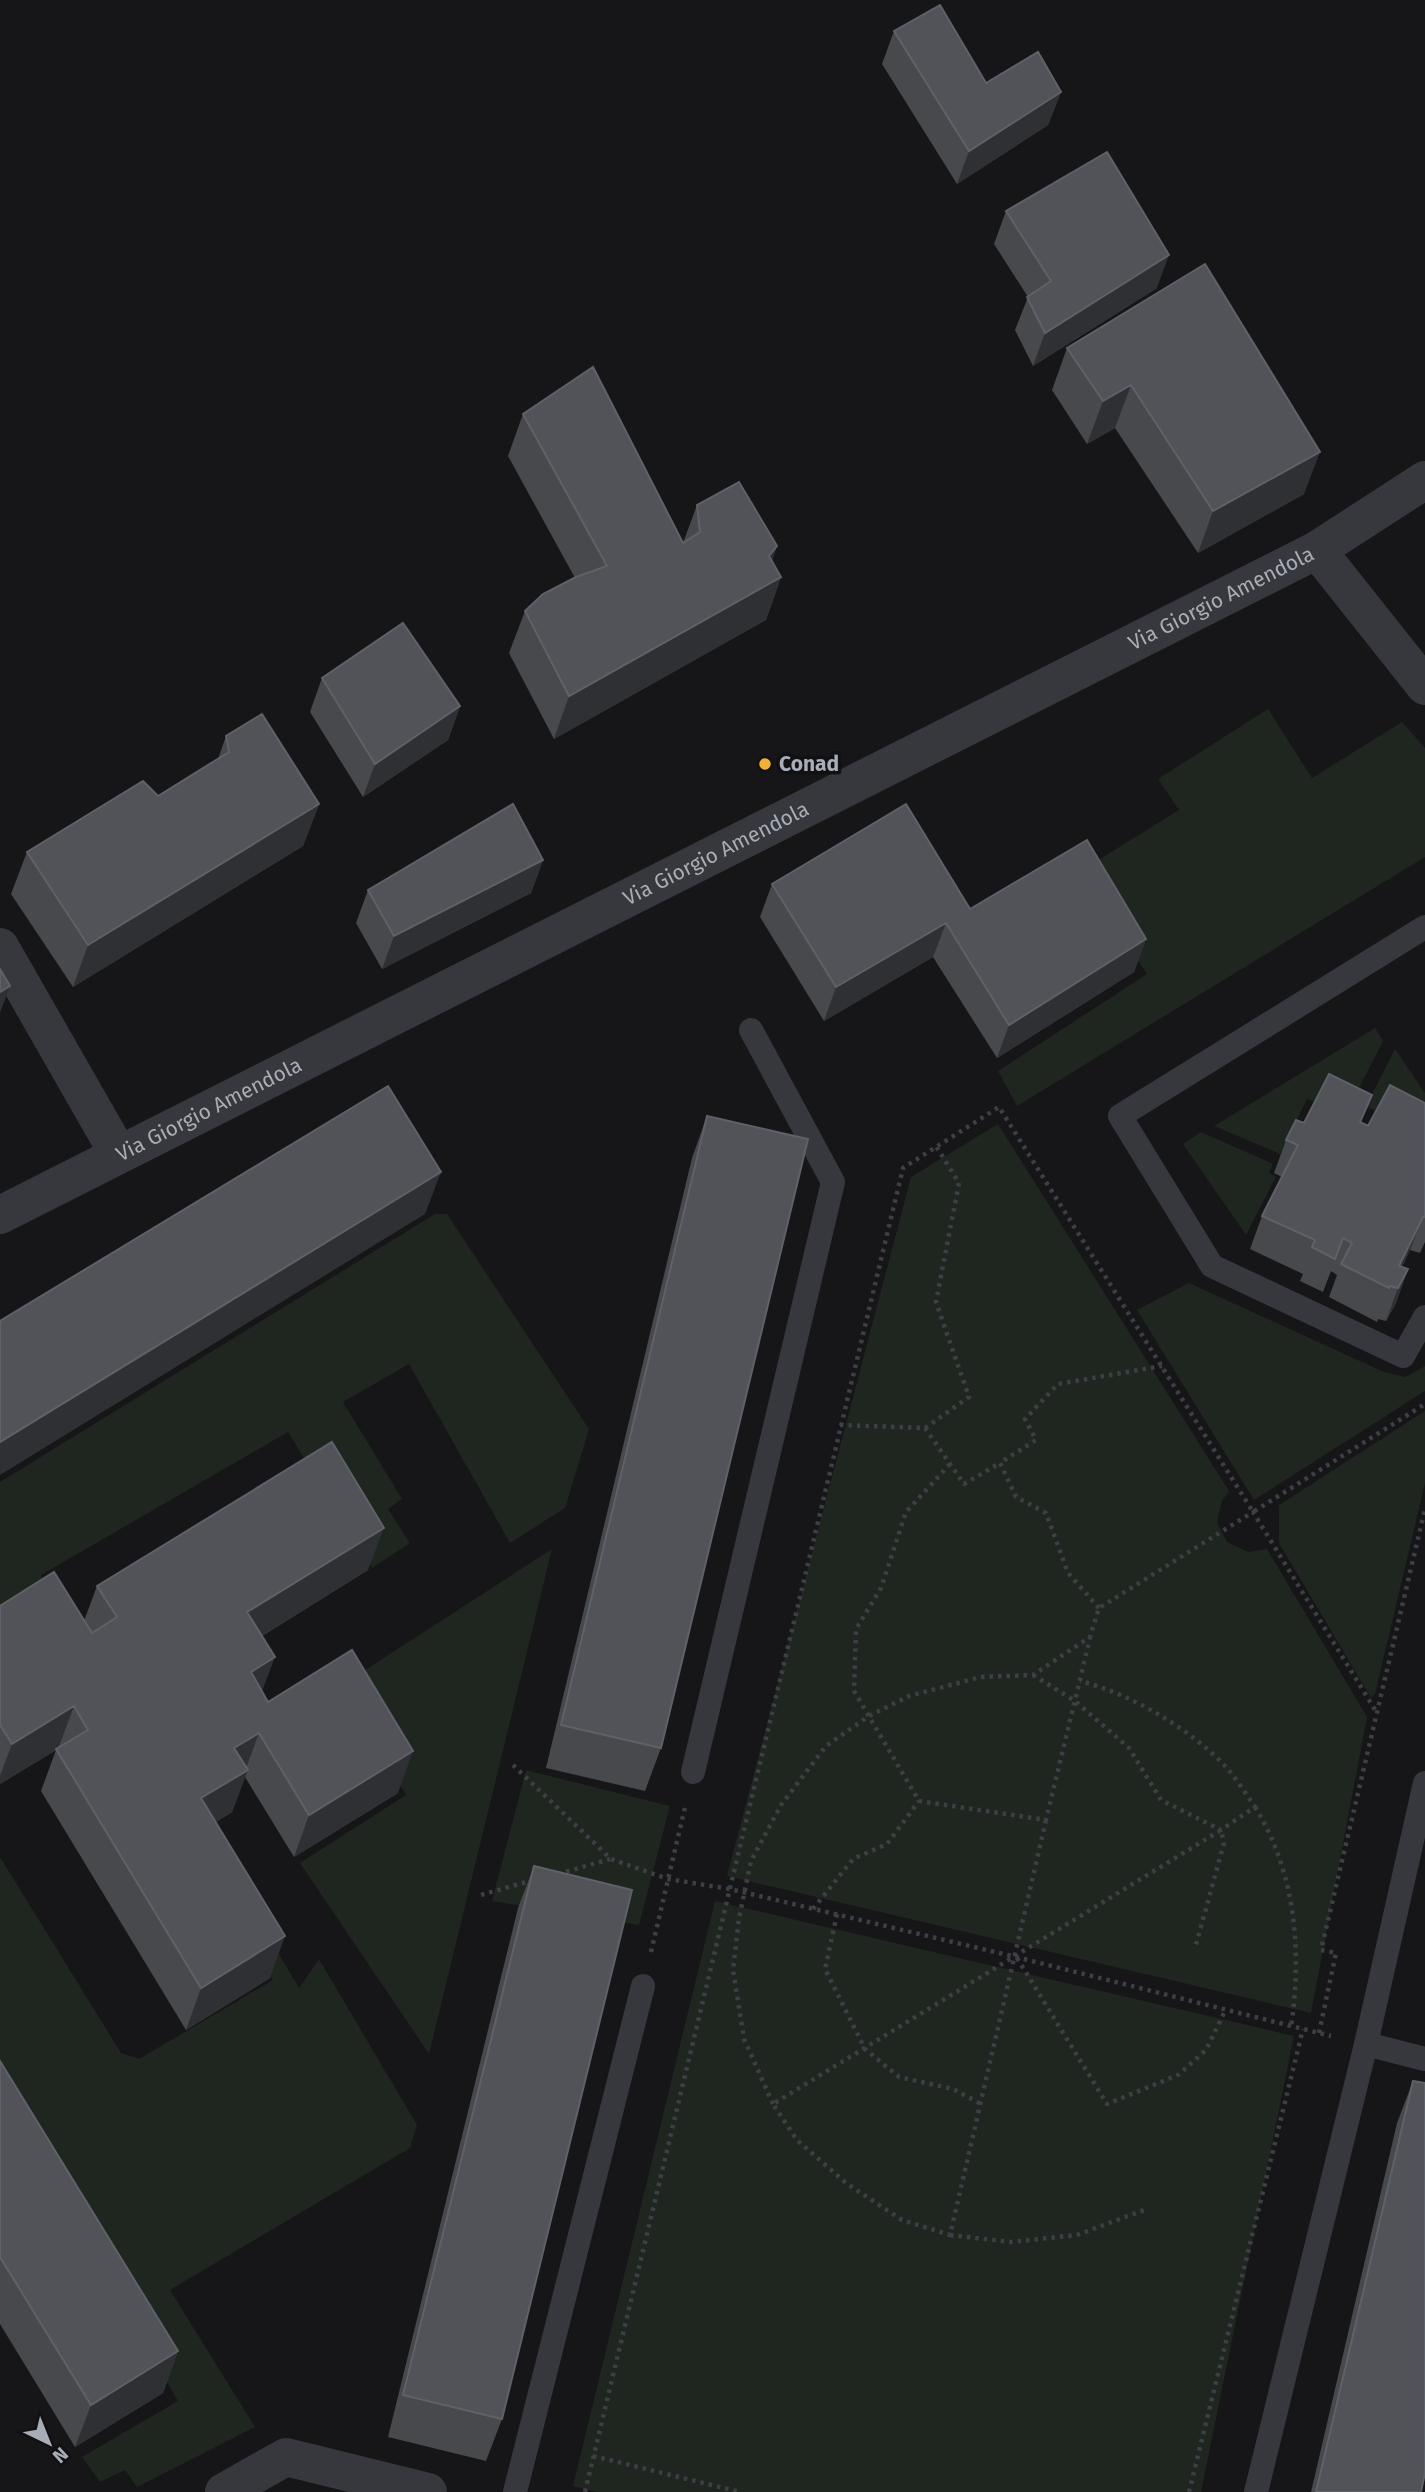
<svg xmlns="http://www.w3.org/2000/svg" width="1425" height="2492" font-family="'Fira Sans',sans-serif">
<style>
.green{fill:#1e261f}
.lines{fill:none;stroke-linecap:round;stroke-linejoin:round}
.path{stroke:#3d3f44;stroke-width:4.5;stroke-dasharray:3.5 5;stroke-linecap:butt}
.lane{stroke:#37383d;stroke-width:24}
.street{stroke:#37383d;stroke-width:38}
.wall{fill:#47494d}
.shaded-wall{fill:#2f3033}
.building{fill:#525359;stroke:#5f6168;stroke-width:2}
.poi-dot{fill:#f2b134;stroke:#111113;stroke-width:2.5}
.labels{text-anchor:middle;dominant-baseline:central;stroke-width:7;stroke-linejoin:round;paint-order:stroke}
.street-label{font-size:21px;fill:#a8adb8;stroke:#111113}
.poi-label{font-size:21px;font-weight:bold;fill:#a8adb8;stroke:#111113;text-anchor:start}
</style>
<rect width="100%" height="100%" fill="#161618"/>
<path class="green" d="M1268 709 1312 778 1402 722 1425 748V857L1017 1106 998 1071 1147 974 1079 872 1179 810 1158 779Z
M1375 1028 1383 1041 1346 1113 1307 1099 1280 1154 1214 1126Z
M1395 1049 1425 1093V1134L1366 1106Z
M998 1124 1229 1491 1222 1501 1217 1522 1227 1542 1248 1552 1267 1549 1367 1717 1311 2013 727 1876 911 1177Z
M1201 1132 1273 1164 1269 1173 1276 1177 1246 1235 1183 1144Z
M435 1214H447L589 1429 565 1508 510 1543 409 1364 343 1402 402 1499 388 1509 410 1543 372 1568 288 1432 41 1575 94 1661 0 1633V1482Z
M1189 1283 1384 1372 1405 1377 1425 1366V1391L1254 1500 1137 1310Z
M1425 1411V1483L1375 1694 1371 1698 1279 1543V1505Z
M552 1549 429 2054 300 1863 406 1795 342 1685Z
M526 1770 670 1806 639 1925 492 1901Z
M211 1840 299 1988 319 1959 417 2125 410 2148 170 2290 255 2427 137 2487 125 2470 100 2482 82 2457 178 2401 0 2092V1857L121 2053 139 2059 273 1980 194 1850Z
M715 1901 1294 2036 1201 2492H597L573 2486Z"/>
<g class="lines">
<path class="path" d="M840 1425 925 1428 964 1484 1000 1463
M925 1428 969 1397 936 1302 959 1183 936 1146
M950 1464 906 1512 881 1588 856 1629 854 1691 919 1801 1046 1820 1090 1638
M1099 1608 1068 1573 1046 1513 1016 1497 1000 1463 1036 1440 1025 1419 1058 1384 1162 1366
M1033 1675 1075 1701 1129 1748 1161 1800 1221 1830 1255 1807C1246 1794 1237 1780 1227 1768 1191 1729 1131 1694 1080 1681
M513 1765 611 1859 668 1879 730 1889 1016 1957 1331 2036
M1255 1807C1296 1873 1302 1952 1291 2027
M1046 1820 950 2235 902 2220 846 2183 797 2140 773 2104 1221 1830 1224 1843 1196 1945
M558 1874 610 1859
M481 1895 533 1880
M813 1909 853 1859 887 1844 919 1801
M837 1914 825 1969 865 2049 899 2077 953 2089 981 2104
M651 1952 686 1803
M1017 1958 1107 2104 1178 2075 1206 2050 1225 2011
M1319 2033 1336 1953 1321 1950 1425 1509
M773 2104 744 2039 733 1970 739 1918 751 1861 781 1805 826 1746 869 1716 909 1696 981 1677 1033 1675 1090 1637 1099 1608 1253 1512 1377 1713
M950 2235 1011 2242 1077 2235 1144 2210
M593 2456 740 2492
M585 2492 903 1168 999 1107 1253 1512 1425 1404
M1189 2492 1303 2029"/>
<path class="lane" d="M1425 927 1120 1116 1212 1266 1403 1356 1425 1317
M693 1772 833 1182 751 1030
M1366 2044 1425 2059
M515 2492 643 1986
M1256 2492 1366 2044 1425 1783"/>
<g class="street">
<path d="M1317 550 1425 686"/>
<path d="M0 947 118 1153"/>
<path id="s1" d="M0 1215 1317 550 1425 480"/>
<path d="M224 2492 286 2457 428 2492"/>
</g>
</g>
<path class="wall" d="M894 31 986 83 1061 92 1048 125 957 184 882 64Z
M1006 211 1157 288 1033 366 1015 330 1028 297 994 244Z
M1205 264 1304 494 1198 553 1115 428 1087 444 1052 390 1067 348Z
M523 414 683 543 697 505 777 546 772 560 781 577 766 620 554 739 509 653 525 611 575 578 508 456Z
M322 678 460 706 448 740 363 797 310 712Z
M226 736 319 804 303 846 73 987 11 894 27 852 158 796 218 759Z
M543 860 531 893 382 969 356 923 368 890Z
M772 884 970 909 1146 939 1134 972 997 1058 933 957 824 1021 760 917Z
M1425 1103V1242L1420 1253 1410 1250 1402 1267 1408 1269 1396 1303 1386 1321 1378 1319 1377 1322 1329 1297 1337 1275 1331 1271 1323 1292 1300 1281 1303 1274 1250 1249 1262 1216 1282 1177 1274 1173 1286 1140 1304 1123H1362L1368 1126Z
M707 1116 661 1748 645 1791 546 1768 692 1158Z
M368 1570 262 1636V1691L268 1702 398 1793 294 1857 245 1777 232 1812 216 1822 270 1978 186 2030 41 1791 56 1750 0 1784V1606L84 1621 97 1586Z
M534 1866 502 2419 486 2461 388 2437 518 1908Z
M0 2061 178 2351 163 2393 75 2447 0 2324Z
M1413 2081 1421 2492H1311L1397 2123Z"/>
<path class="shaded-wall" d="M1061 92 1048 125 957 184 969 151Z
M1169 255 1157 288 1033 366 1045 333Z
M1131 385 1115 428 1087 444 1103 401Z
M1320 452 1304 494 1198 553 1213 511Z
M777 546 762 588 781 577 766 620 554 739 569 696 769 556Z
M460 706 448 740 363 797 375 764Z
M319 804 303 846 73 987 88 945Z
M543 860 531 893 382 969 394 936Z
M946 923 933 957 824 1021 836 987Z
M1146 939 1134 972 997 1058 1009 1025Z
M10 986 0 1013V992Z
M441 1172 425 1214 0 1475V1442Z
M1423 1217 1410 1250 1393 1287 1399 1266Z
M1408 1269 1396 1303 1386 1321 1398 1288Z
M384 1528 368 1570 232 1654 247 1612Z
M275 1657 259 1699 251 1672Z
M74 1706 58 1749 0 1784V1776L12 1744Z
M259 1733 245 1771 248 1770 232 1812 186 1840 201 1798 234 1748Z
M413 1751 398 1793 294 1857 309 1815Z
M285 1936 270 1978 186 2030 201 1988Z
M178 2351 163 2393 75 2447 91 2405Z"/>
<path class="building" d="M940 5 986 83 1038 52 1061 92 969 151 894 31Z
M1107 152 1169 255 1045 333 1027 297 1051 281 1006 211Z
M1205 264 1320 452 1213 511 1131 385 1103 401 1067 348Z
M593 367 683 543 700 532 697 505 739 482 777 546 769 556 781 577 569 696 525 611 543 594 576 577 607 566 523 414Z
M403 623 460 706 375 764 322 678Z
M262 714 319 804 88 945 27 852 143 781 158 796 229 752 226 736Z
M513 804 543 860 394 936 368 890Z
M906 804 970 909 1087 840 1146 939 1009 1025 946 923 836 987 772 884Z
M0 969 10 986 0 992Z
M1329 1074 1372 1095 1360 1122 1368 1126 1390 1085 1425 1103V1217H1423L1399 1266 1408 1269 1398 1288 1390 1286 1389 1288 1341 1264 1352 1243 1343 1238 1335 1259 1312 1247 1315 1240 1262 1216 1298 1145 1286 1140 1296 1120 1304 1123Z
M388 1086 441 1172 0 1442V1321Z
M707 1116 808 1139 661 1748 561 1725Z
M332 1442 384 1528 247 1612 275 1657 251 1672 268 1702 352 1650 413 1751 309 1815 259 1733 234 1748 248 1770 201 1798 285 1936 201 1988 56 1749 88 1730 74 1706 12 1744 0 1725V1606L54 1572 92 1633 117 1617 97 1586Z
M534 1866 632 1890 502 2419 403 2395Z
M0 2061 178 2351 91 2405 0 2257Z
M1413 2081 1425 2083V2473L1421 2492H1316Z"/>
<circle class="poi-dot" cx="765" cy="764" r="7"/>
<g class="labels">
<g class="street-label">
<text stroke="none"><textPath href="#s1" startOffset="1368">Via Giorgio Amendola</textPath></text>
<text stroke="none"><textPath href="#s1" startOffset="802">Via Giorgio Amendola</textPath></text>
<text stroke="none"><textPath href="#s1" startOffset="234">Via Giorgio Amendola</textPath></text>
</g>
<g class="poi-label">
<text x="779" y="764">Conad</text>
</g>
</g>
<g transform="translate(49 2443) rotate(137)" stroke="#111113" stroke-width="5" paint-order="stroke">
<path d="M0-5L12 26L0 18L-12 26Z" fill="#a8adb8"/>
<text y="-10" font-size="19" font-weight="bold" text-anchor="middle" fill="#a8adb8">N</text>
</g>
</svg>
